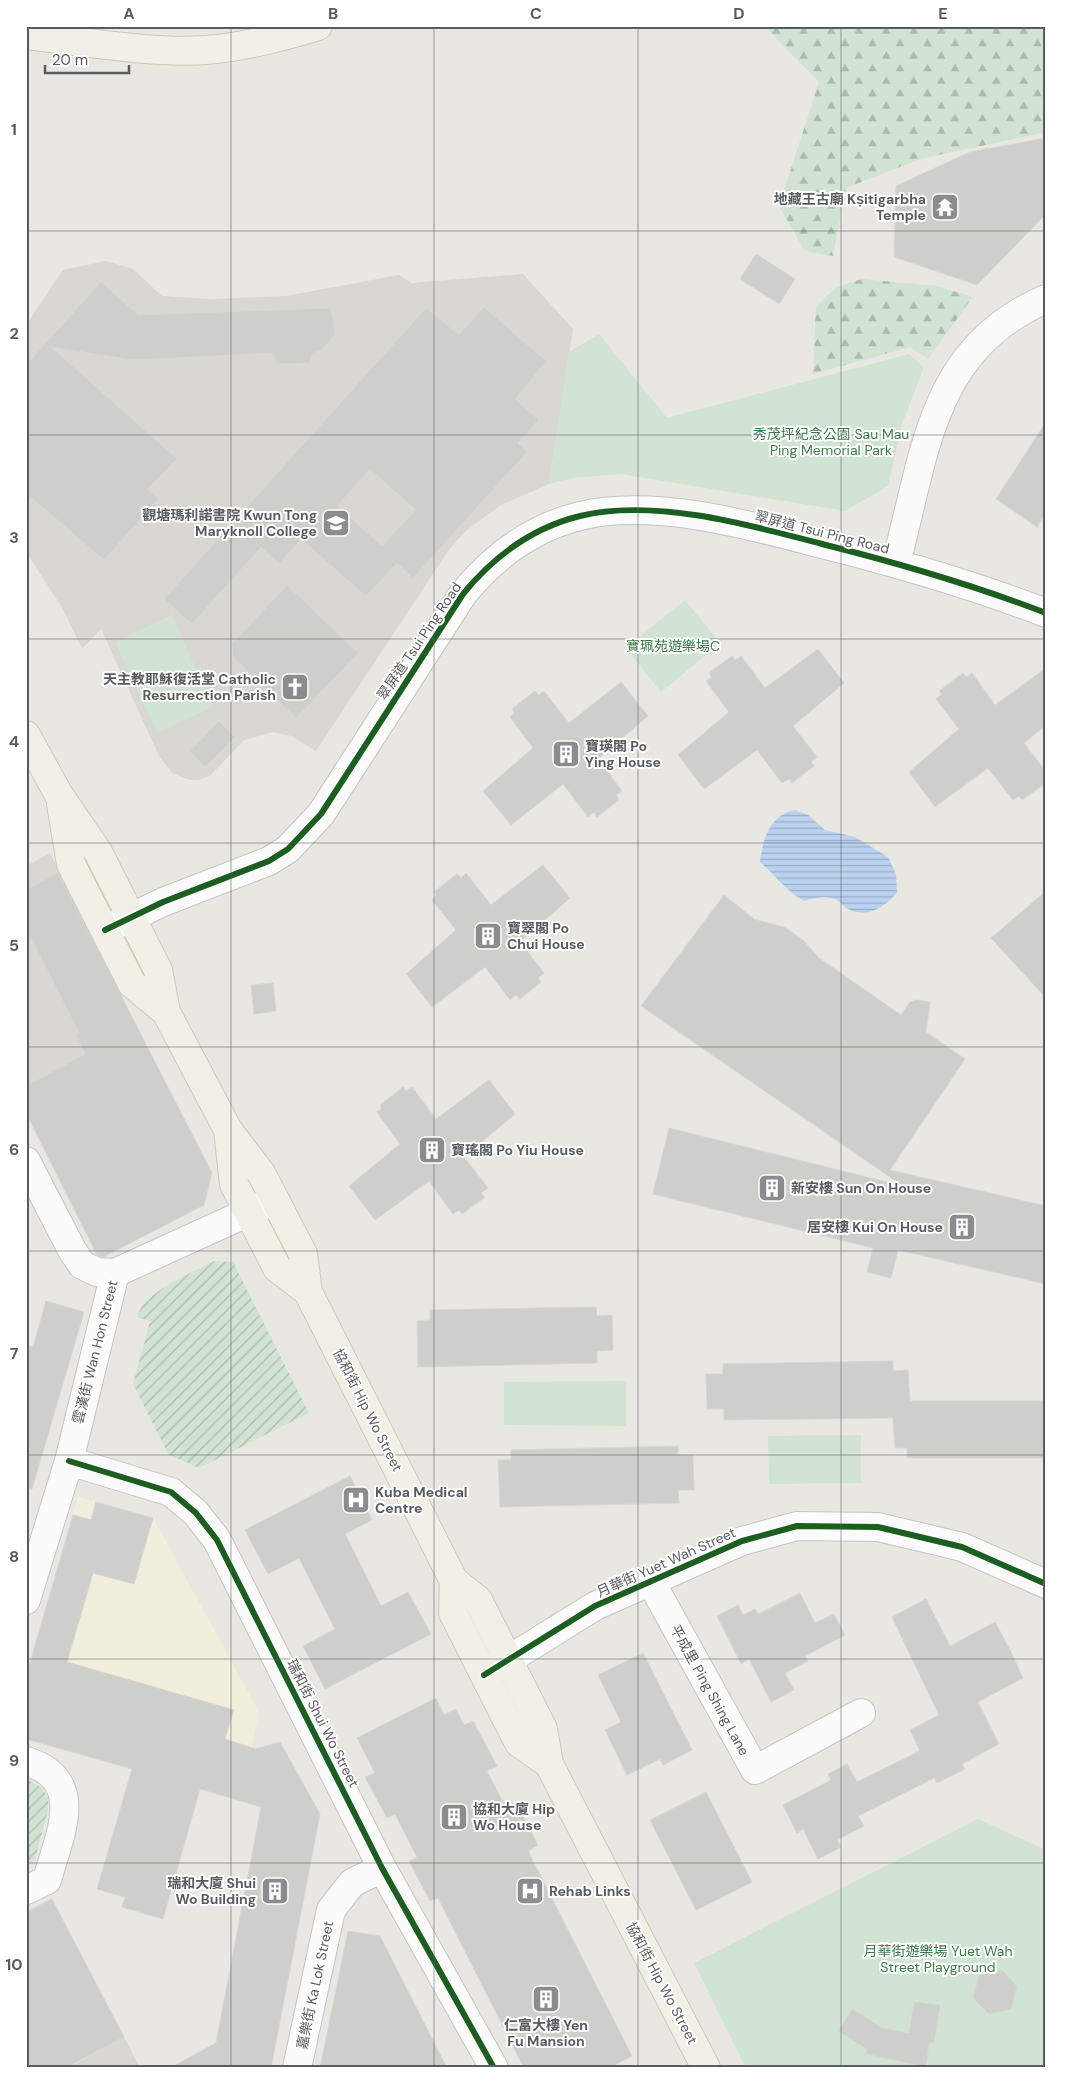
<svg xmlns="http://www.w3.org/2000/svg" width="1072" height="2094" font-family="'DM Sans','Noto Sans TC',sans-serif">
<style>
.commercial{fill:#f1efdc}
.education{fill:#d8d7d1}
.green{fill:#d1e3d2}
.forest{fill:url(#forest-firs)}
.garden{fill:url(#garden-furrows)}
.water{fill:url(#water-rules)}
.building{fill:#cececb;stroke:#d7d6d2;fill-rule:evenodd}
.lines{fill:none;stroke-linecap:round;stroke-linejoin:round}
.minor-casing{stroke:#c5c4c3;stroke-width:30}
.major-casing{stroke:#cdcab3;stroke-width:30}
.minor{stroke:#fcfbfb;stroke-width:28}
.major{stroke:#f0f0e6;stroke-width:28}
.cycleway-casing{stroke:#fff;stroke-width:9}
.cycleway{stroke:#1b5e20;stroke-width:6}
.grid{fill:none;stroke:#595b5f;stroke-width:1;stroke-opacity:0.55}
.labels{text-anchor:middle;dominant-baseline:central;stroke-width:4;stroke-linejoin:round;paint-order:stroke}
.poi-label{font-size:14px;font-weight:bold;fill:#595b5f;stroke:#fff;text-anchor:start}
.park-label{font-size:14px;fill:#3d7b49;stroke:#fff}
.street-label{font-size:14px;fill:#595b5f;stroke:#fff}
.neatline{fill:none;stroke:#595b5f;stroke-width:2}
.grid-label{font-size:16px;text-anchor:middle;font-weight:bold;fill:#595b5f}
</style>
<defs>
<pattern id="forest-firs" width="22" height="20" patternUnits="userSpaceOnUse" patternTransform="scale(1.25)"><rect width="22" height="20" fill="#d1e3d2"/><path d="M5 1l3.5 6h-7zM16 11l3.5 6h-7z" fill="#adbbae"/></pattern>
<pattern id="garden-furrows" width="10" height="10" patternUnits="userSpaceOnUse" patternTransform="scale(1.25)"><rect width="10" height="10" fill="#d1e3d2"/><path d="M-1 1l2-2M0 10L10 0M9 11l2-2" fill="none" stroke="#adbbae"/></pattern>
<pattern id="water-rules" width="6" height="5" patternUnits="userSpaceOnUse" patternTransform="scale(1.25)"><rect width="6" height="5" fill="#bad1ef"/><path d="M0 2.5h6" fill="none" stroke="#9aadc5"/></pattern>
</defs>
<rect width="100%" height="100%" fill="#e8e7e2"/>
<path class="commercial" d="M78 1497 153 1518 259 1712 241 1801 26 1739V1676Z"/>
<path class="education" d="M106 261 133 269 162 296 210 299 286 296 399 275 411 283 523 274 573 329 549 484 501 505 467 530 450 548 316 751 291 736 273 732 244 740 210 776 199 780H190L172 773 159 756 101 629 82 649 63 609 26 552V325L63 270Z
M50 853 137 1026 26 1086V866Z
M124 2037 140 2068H67Z"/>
<path class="green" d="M599 334 667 418 909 354 924 367 902 424 888 486 845 511 621 474 573 478 549 484 569 352Z
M685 600 720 643 661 692 626 648Z
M172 615 213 707 157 733 115 642Z
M626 1381V1426L504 1425V1382Z
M861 1435V1483L769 1484 768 1436Z
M978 1819 1046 1850V2068H746L694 1963Z"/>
<path class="forest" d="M778 26H1046V132L920 159 846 188 833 256 805 251 779 206 819 82 766 28Z
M862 279 937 286 973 297 928 359 910 347 813 374 816 306 837 287Z"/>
<path class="garden" d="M214 1261 233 1262 309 1413 199 1468 168 1454 133 1384 150 1321 137 1317C144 1291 191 1274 214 1261Z
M26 1779 42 1788 48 1798V1810L35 1859 26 1868Z"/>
<path class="water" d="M795 810 808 815 825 830 855 837 888 857 896 874 897 893C884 907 868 919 848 909 843 906 838 899 832 898 823 896 813 898 804 901 786 891 776 876 760 862 763 838 770 815 795 810Z"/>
<path class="building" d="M1046 138V214L977 285 894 257 896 186 970 152Z
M756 254 795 279 779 304 740 279Z
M101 282 138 315 331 308 335 334 323 349 311 354 310 363 276 364 273 353 134 360 51 347 177 459 147 489 158 499 104 560 26 493V365Z
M484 307 546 361 515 399 539 420 518 443 527 452 413 578 397 563 366 596 301 539 279 564 261 547 192 624 164 599 426 308 459 335ZM370 469 416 510 382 546 337 506Z
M1046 422V513L1037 527 996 499Z
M287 585 358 653 296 718 233 657 232 644Z
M818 649 844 683 793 726 817 757 811 762 814 766 792 783 789 779 782 783 757 750 704 789 678 755 729 712 706 681 712 677 709 673 732 656 735 660 741 656 765 688Z
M1046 668V725L1024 743 1046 772V783L1022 800 1019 796 1013 800 988 768 935 807 909 772 959 729 936 699 942 694 939 691 963 673 966 677 972 673 995 705Z
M621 682 648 716 598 759 622 791 616 795 619 800 597 817 594 812 588 817 563 784 511 825 483 791 533 748 510 717 515 713 512 709 535 691 539 695 544 691 569 723Z
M219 721 235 737 205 767 190 751Z
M543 865 570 898 520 942 544 973 538 978 541 982 520 999 516 995 510 1000 485 967 432 1007 406 974 456 930 432 900 437 895 434 892 457 874 461 878 466 873 491 905Z
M58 873 212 1173 204 1205 103 1257 97 1255 26 1113V1086L85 1054 76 1035 79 1033 26 928V890Z
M1046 891V998L991 938Z
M724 895 754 919 786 928 803 940 819 958 901 1015 910 1002 917 1000 930 1002 926 1032 965 1059 890 1170 1046 1206V1284L898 1250 891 1278 867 1272 873 1248 653 1194 669 1128 903 1186 641 1006Z
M273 983 276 1011 254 1014 251 985Z
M489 1080 515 1114 464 1157 488 1188 481 1193 485 1197 462 1214 459 1210 453 1214 429 1181 375 1220 349 1186 400 1144 377 1112 382 1108 380 1105 403 1087 406 1091 412 1087 436 1119Z
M46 1301 84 1312 32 1489H26V1345L33 1347Z
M596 1307 597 1316 612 1315 613 1350 597 1351V1363L418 1367 417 1321 430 1320V1310Z
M893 1361V1371L908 1370 910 1401H1046V1458H907V1448H895L893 1418 724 1420V1409H707L706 1374H723V1364Z
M678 1446V1455H693L694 1490H678L679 1503 500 1507 498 1460H511V1450Z
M350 1476 372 1520 345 1534 381 1606 408 1592 431 1634 325 1689 303 1646 335 1629 299 1558 268 1574 245 1530Z
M96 1502 153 1518 134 1584 93 1573 67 1662 234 1710 225 1739 256 1749 280 1742 320 1814 271 2068H170L216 2043 261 1807 200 1789 163 1919 122 1907 125 1897 97 1889 132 1769 26 1739V1676L73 1515 91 1520Z
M800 1593 815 1623 834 1614 845 1635 805 1656 808 1661 785 1673 794 1690 771 1702 749 1659 741 1664 717 1616 738 1605 743 1615 755 1609 758 1614Z
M926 1599 950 1646 995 1622 1010 1650 1023 1678 978 1702 999 1744 962 1764 965 1769 937 1783 934 1778 858 1816 864 1826 837 1840 841 1847 818 1859 803 1829 797 1833 783 1805 831 1780 828 1774 847 1764 857 1782 920 1751 910 1730 939 1715 892 1617Z
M643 1653 692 1750 663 1765 660 1759 627 1775 605 1730 621 1722 598 1675Z
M436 1698 444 1715 456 1709 464 1725 473 1721 497 1766 487 1771 507 1810 517 1804 538 1845 528 1851 632 2056 609 2068H524L438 1898 430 1901 409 1861 417 1857 395 1814 387 1818 365 1777 375 1773 357 1738Z
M706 1792 752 1882 696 1910 650 1820Z
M52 1899 124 2037 65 2068H26V1912Z
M348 1931 380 1936 447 2068H320Z
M1002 1970 1017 1986 1011 2009 989 2014 973 1998 979 1975Z
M914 2002 940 2005 934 2043H929L926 2067 866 2054 867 2049 839 2031 852 2009 882 2028 909 2033Z"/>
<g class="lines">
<g class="minor-casing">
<path id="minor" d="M896 563C925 456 930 348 1046 299
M105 930 163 902 269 861 288 849 321 814 463 594C494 556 531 528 580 516 654 498 750 525 822 544 898 563 973 585 1046 613
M26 1161 72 1250 82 1265 97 1272 115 1273
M69 1461 171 1492 196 1513 217 1540 382 1868 494 2068
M651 1582 755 1770 861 1713
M26 1600 69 1461 115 1273 275 1200
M487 1673 595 1606 742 1541 797 1526 878 1527 962 1547 1046 1584
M26 1761C88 1780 59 1836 47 1880L26 1890
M297 2068 331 1910 352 1883 382 1868"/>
</g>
<g class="major-casing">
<path id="major" d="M26 35C82 41 151 54 206 50 245 47 281 37 318 26
M26 735 59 795 98 852 158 970 166 1012 228 1130 261 1173 303 1254 308 1292 454 1581 478 1600 543 1729 549 1764 706 2068
M61 804 71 864 82 886 132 984 166 1012
M228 1130 234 1184 277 1268 308 1292
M454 1581 453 1613 507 1720 519 1743 549 1764"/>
</g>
<use href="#minor" class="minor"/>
<use href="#major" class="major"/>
<g class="cycleway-casing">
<path id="cycleway" d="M105 930 163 902 269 861 288 849 321 814 463 594C494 556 531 528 580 516 654 498 750 525 822 544 898 563 973 585 1046 613
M69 1461 171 1492 196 1513 217 1540 382 1868 494 2068
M484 1675 595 1606 742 1541 797 1526 878 1527 962 1547 1046 1584"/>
</g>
<use href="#cycleway" class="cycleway"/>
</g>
<path class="grid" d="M231 26V2068M434 26V2068M638 26V2068M841 26V2068M26 231H1046M26 435H1046M26 639H1046M26 843H1046M26 1047H1046M26 1251H1046M26 1455H1046M26 1659H1046M26 1863H1046"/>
<defs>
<g id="temple-square" transform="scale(1.4375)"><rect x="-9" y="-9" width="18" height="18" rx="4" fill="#8b8c8d" stroke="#fff"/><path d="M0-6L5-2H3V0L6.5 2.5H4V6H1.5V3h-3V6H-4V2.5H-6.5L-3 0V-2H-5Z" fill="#fff"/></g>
<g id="school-square" transform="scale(1.4375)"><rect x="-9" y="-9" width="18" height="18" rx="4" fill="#8b8c8d" stroke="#fff"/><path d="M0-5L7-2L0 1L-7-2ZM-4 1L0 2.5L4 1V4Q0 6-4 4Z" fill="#fff"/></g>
<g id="church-square" transform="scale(1.4375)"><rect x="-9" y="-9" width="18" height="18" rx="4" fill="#8b8c8d" stroke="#fff"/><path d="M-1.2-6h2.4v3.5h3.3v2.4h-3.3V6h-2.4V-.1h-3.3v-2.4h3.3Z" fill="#fff"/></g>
<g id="building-square" transform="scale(1.4375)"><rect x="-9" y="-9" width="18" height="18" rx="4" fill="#8b8c8d" stroke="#fff"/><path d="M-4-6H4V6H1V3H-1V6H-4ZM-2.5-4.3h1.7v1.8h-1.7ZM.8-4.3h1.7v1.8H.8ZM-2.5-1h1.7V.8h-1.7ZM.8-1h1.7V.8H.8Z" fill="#fff"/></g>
<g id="hospital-square" transform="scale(1.4375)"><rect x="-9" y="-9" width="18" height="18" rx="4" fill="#8b8c8d" stroke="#fff"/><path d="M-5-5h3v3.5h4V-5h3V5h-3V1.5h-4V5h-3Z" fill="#fff"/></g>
</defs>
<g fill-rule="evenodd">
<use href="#temple-square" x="945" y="207"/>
<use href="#school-square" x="336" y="523"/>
<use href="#church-square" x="295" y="687"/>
<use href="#building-square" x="566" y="754"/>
<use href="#building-square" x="488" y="936"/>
<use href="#building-square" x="432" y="1150"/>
<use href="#building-square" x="772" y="1188"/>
<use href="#building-square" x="962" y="1227"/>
<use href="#hospital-square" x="356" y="1500"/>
<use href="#building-square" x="454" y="1817"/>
<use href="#building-square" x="275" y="1891"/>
<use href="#hospital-square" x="530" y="1891"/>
<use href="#building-square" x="546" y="1999"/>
</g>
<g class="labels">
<g class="poi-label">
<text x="926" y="199" text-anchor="end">地藏王古廟 Kṣitigarbha<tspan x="926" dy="16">Temple</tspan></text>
<text x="317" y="515" text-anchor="end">觀塘瑪利諾書院 Kwun Tong<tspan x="317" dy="16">Maryknoll College</tspan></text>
<text x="276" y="679" text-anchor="end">天主教耶穌復活堂 Catholic<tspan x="276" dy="16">Resurrection Parish</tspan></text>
<text x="585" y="746">寶瑛閣 Po<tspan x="585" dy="16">Ying House</tspan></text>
<text x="507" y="928">寶翠閣 Po<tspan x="507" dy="16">Chui House</tspan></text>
<text x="451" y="1150">寶瑤閣 Po Yiu House</text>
<text x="791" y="1188">新安樓 Sun On House</text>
<text x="943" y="1227" text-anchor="end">居安樓 Kui On House</text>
<text x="375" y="1492">Kuba Medical<tspan x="375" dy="16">Centre</tspan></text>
<text x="473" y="1809">協和大廈 Hip<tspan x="473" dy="16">Wo House</tspan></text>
<text x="256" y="1883" text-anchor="end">瑞和大廈 Shui<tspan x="256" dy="16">Wo Building</tspan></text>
<text x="549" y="1891">Rehab Links</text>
<text x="546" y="2025" text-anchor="middle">仁富大樓 Yen<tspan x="546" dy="16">Fu Mansion</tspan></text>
</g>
<g class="park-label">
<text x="831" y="434">秀茂坪紀念公園 Sau Mau<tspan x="831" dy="16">Ping Memorial Park</tspan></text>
<text x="673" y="646">寶珮苑遊樂場C</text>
<text x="938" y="1951">月華街遊樂場 Yuet Wah<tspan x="938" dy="16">Street Playground</tspan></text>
</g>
<g class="street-label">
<text transform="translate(822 532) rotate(14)">翠屏道 Tsui Ping Road</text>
<text transform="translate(419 641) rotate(-56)">翠屏道 Tsui Ping Road</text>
<text transform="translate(95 1352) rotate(-76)">雲漢街 Wan Hon Street</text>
<text transform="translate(368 1410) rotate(63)">協和街 Hip Wo Street</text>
<text transform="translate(666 1562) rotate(-24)">月華街 Yuet Wah Street</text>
<text transform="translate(710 1690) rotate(61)">平成里 Ping Shing Lane</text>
<text transform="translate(323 1723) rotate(63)">瑞和街 Shui Wo Street</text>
<text transform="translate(662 1983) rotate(62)">協和街 Hip Wo Street</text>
<text transform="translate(315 1985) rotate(-78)">嘉樂街 Ka Lok Street</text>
</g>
</g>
<rect width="1072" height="2094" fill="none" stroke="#ffffff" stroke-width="55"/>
<path d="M45 65v8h84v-8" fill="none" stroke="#595b5f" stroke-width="2.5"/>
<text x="52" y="65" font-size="15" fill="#595b5f" stroke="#ffffff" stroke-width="4" paint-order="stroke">20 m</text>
<rect x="28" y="28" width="1016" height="2038" class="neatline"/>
<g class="grid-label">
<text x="129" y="19">A</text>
<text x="333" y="19">B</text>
<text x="536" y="19">C</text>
<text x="739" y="19">D</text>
<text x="943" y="19">E</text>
<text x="14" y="135">1</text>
<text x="14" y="339">2</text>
<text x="14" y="543">3</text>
<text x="14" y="747">4</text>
<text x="14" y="951">5</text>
<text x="14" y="1155">6</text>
<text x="14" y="1359">7</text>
<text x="14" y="1562">8</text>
<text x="14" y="1766">9</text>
<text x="14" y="1970">10</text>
</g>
</svg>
